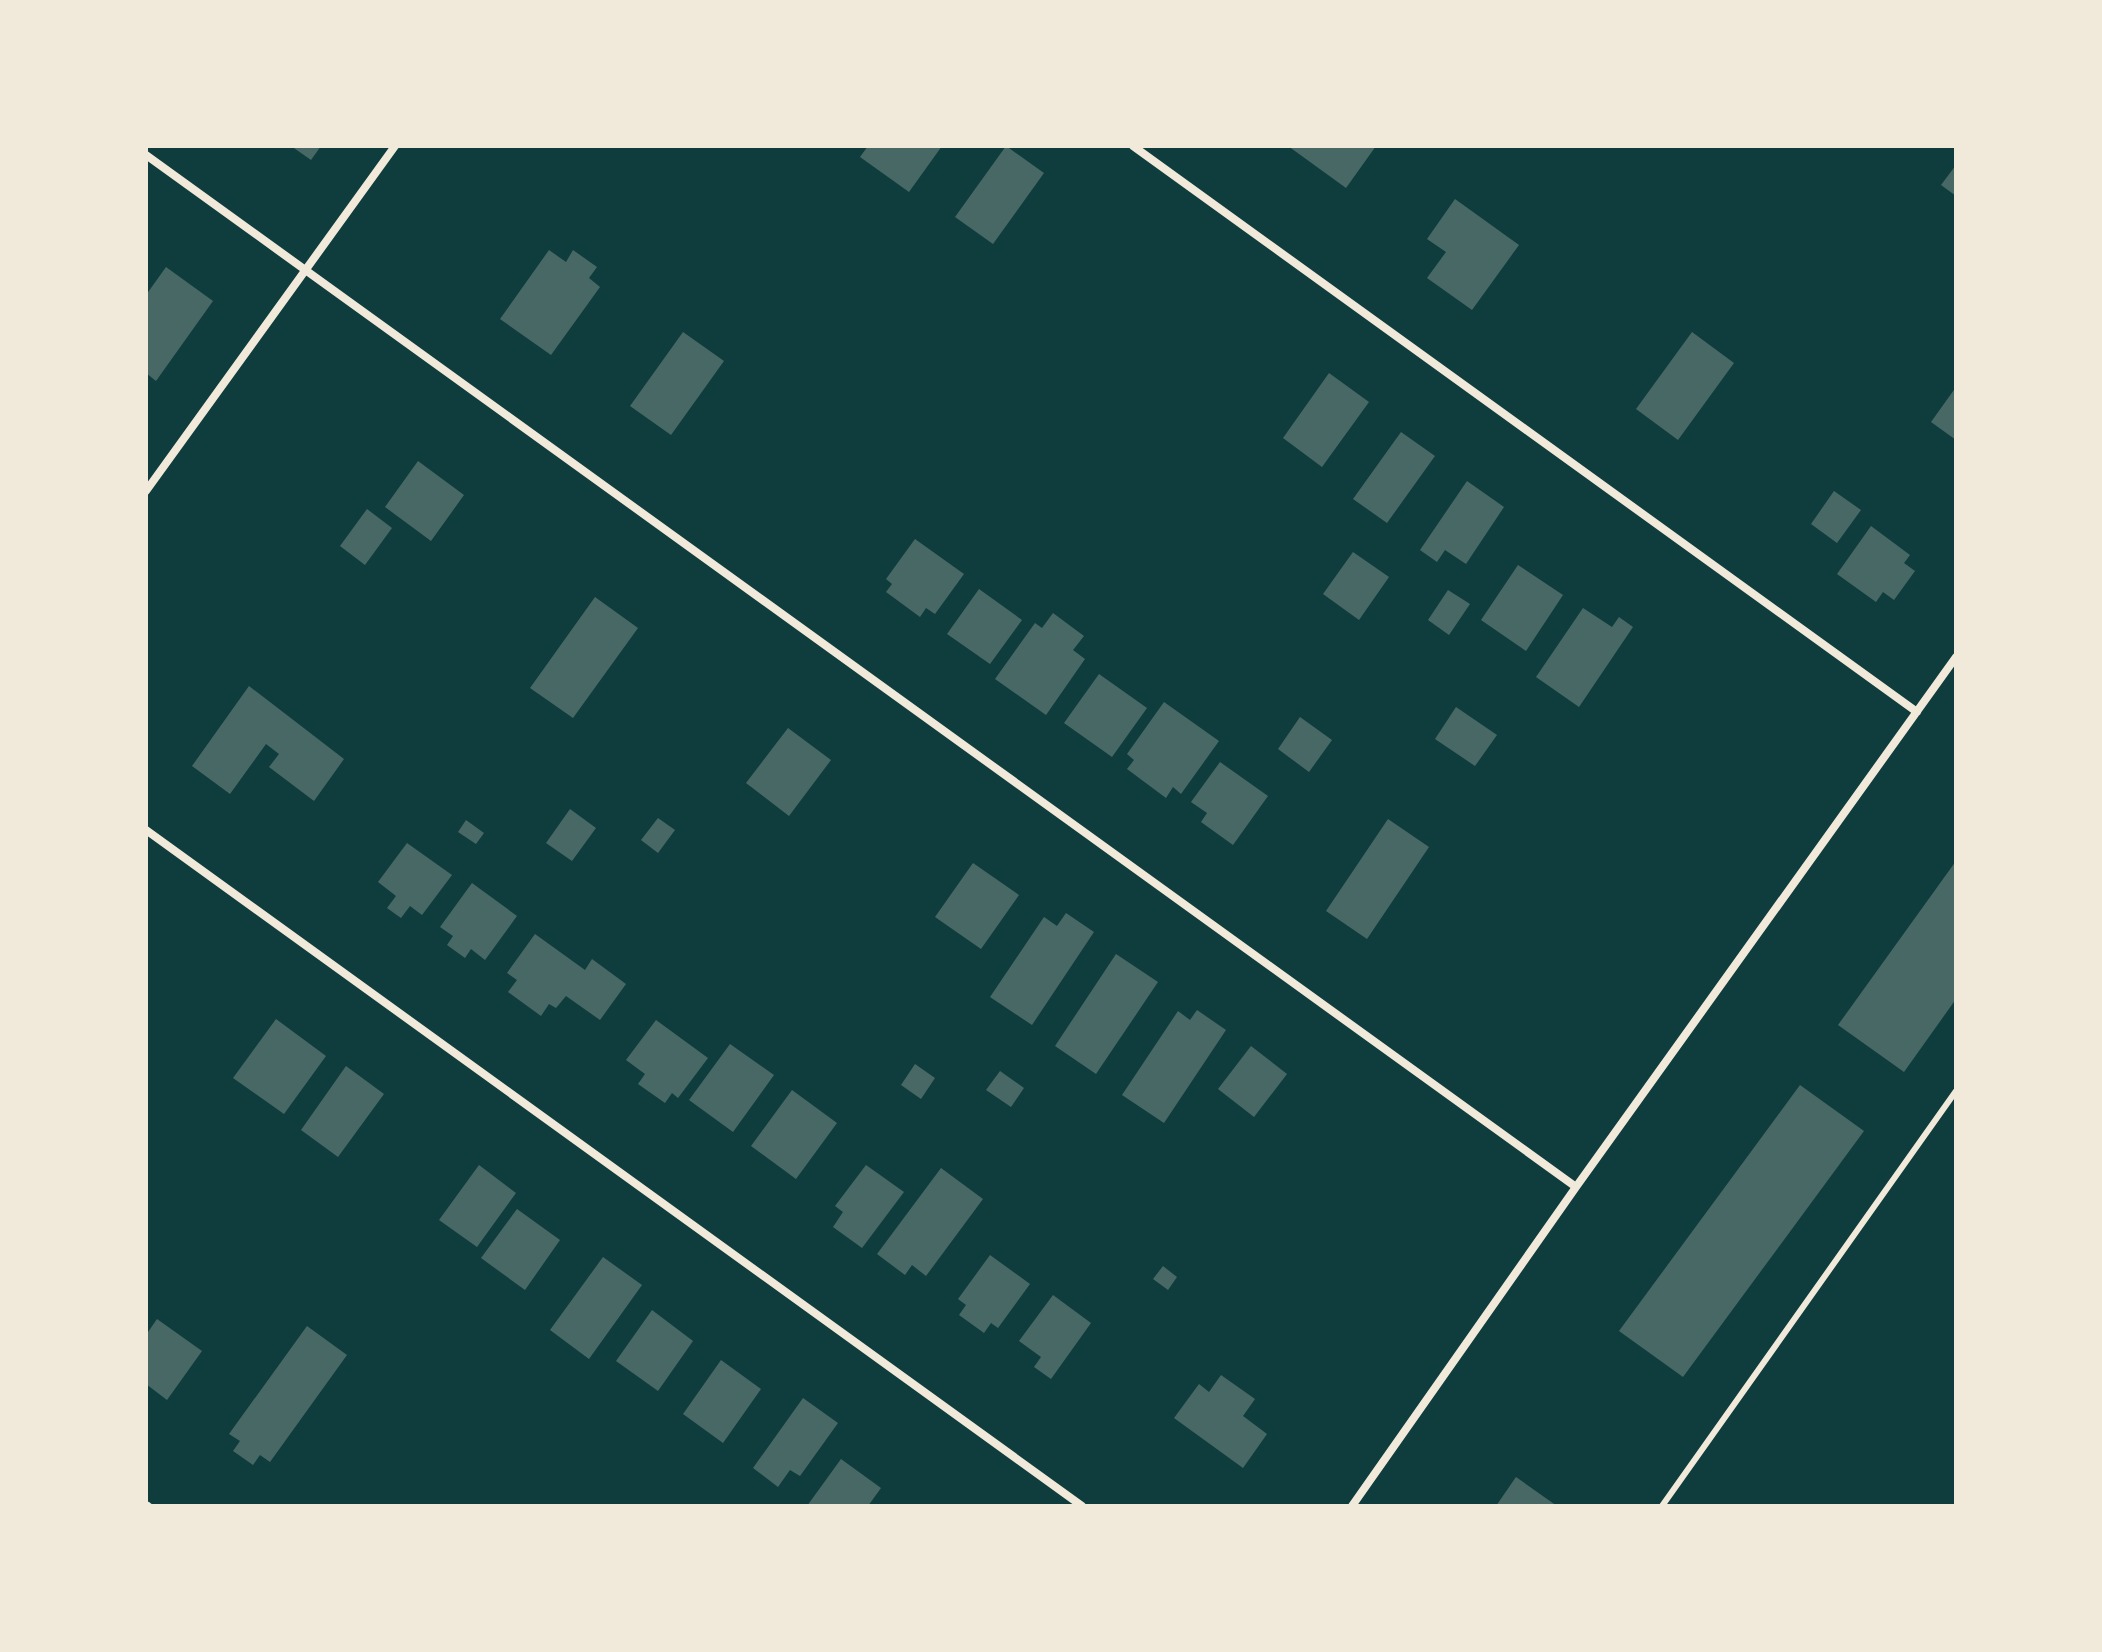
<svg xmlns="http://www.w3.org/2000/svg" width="2102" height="1652" font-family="'Exo 2',sans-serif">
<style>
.building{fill:#486865}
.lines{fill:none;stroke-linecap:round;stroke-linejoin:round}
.service{stroke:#f1e9da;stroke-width:6}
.minor{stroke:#f1e9da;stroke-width:8}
</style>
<rect width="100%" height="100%" fill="#0f3d3e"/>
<path class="building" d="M291 146H321L311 160Z
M868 146H942L909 192 860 157Z
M1006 146 1044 173 993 244 955 217Z
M1288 146H1376L1346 188Z
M1956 165V196L1941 185Z
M1455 199 1519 245 1472 310 1427 278 1446 252 1427 239Z
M549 250 566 262 573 250 597 267 589 278 600 287 551 355 500 319Z
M166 267 213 301 156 381 146 373V295Z
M683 332 724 361 671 435 630 406Z
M1692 332 1734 363 1678 440 1636 409Z
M1329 373 1369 402 1322 467 1283 438Z
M1956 387V440L1931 422Z
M1401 432 1435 456 1387 523 1353 499Z
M418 461 464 495 431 541 385 507Z
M1467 481 1504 507 1466 564 1445 550 1437 562 1420 550Z
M1834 491 1861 510 1837 543 1811 524Z
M367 509 392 528 365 565 340 546Z
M1871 526 1910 555 1904 563 1915 571 1894 600 1883 592 1876 602 1837 574Z
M915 539 964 574 935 614 926 608 920 617 886 592 892 584 886 579Z
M1353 552 1389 577 1359 620 1323 594Z
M1518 565 1563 595 1526 651 1481 620Z
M979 589 1022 620 990 664 947 634Z
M1448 590 1470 604 1449 635 1428 620Z
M595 597 638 628 573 718 530 688Z
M1583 608 1612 627 1619 617 1633 627 1579 707 1536 677Z
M1053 613 1084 636 1073 650 1085 659 1046 715 995 679 1035 623 1042 628Z
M1099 674 1147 708 1112 757 1064 723Z
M249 686 344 759 314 801 269 767 279 754 266 744 230 794 192 766Z
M1164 702 1219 741 1181 794 1173 787 1166 798 1127 769 1134 760 1127 754Z
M1456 707 1497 735 1475 766 1435 739Z
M1300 717 1332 740 1309 772 1278 749Z
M788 728 831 760 789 816 746 783Z
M1220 762 1268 796 1233 845 1201 822 1207 813 1191 802Z
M570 809 596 828 572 861 546 843Z
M658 818 675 830 658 853 641 840Z
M1388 819 1429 847 1367 939 1326 911Z
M466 820 484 833 476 844 458 832Z
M407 843 452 875 422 915 410 906 401 918 387 908 396 896 378 882Z
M1956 861V999L1904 1072 1838 1025Z
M973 863 1019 895 981 949 935 917Z
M472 883 517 916 485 960 471 949 465 958 447 945 453 936 440 927Z
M1066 913 1094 932 1032 1025 990 997 1044 917 1057 926Z
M535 934 585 970 592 959 626 984 600 1020 566 996 556 1008 549 1004 541 1016 508 992 517 980 507 973Z
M1116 954 1158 982 1096 1074 1055 1046Z
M1197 1010 1226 1030 1164 1123 1122 1095 1178 1011 1190 1020Z
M276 1019 326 1056 284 1114 233 1078Z
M656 1020 708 1058 678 1098 672 1093 665 1103 638 1084 645 1074 626 1060Z
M730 1044 774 1075 733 1132 689 1100Z
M1251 1046 1287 1074 1254 1117 1218 1089Z
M915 1064 935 1078 921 1099 901 1085Z
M346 1066 384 1094 338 1157 301 1130Z
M1000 1071 1024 1088 1011 1107 986 1090Z
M1800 1085 1864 1131 1683 1377 1619 1331Z
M792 1090 837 1123 796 1179 751 1146Z
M479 1165 516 1193 477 1247 439 1220Z
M866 1165 904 1192 862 1248 833 1227 843 1212 835 1206Z
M941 1168 983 1199 926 1276 912 1265 905 1275 877 1254Z
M517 1209 560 1240 525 1290 481 1258Z
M990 1255 1030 1284 998 1328 991 1323 984 1333 959 1315 966 1305 958 1299Z
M603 1257 642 1285 589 1359 550 1330Z
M1163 1266 1177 1277 1168 1290 1153 1279Z
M1053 1295 1091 1323 1051 1379 1034 1367 1041 1357 1019 1341Z
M652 1310 693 1341 658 1391 616 1361Z
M157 1319 202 1351 167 1400 146 1384V1335Z
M307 1326 347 1355 270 1462 260 1455 253 1465 233 1451 240 1441 229 1434Z
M721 1360 761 1389 723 1443 683 1414Z
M1221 1375 1255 1399 1243 1416 1267 1434 1243 1468 1174 1418 1199 1384 1209 1392Z
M803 1398 838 1423 800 1476 790 1470 778 1487 753 1468Z
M841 1459 881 1488 868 1506H807Z
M1516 1477 1557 1506H1496Z"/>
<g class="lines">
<path class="service" d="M1662 1506 1956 1091"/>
<path class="minor" d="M1133 146 1917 712
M146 155 1576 1187
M146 491 395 146
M146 830 1082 1506
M146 1505 148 1506
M1352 1506 1576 1187 1956 657"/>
</g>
<rect width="2102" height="1652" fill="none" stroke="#f1e9da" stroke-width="296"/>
</svg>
